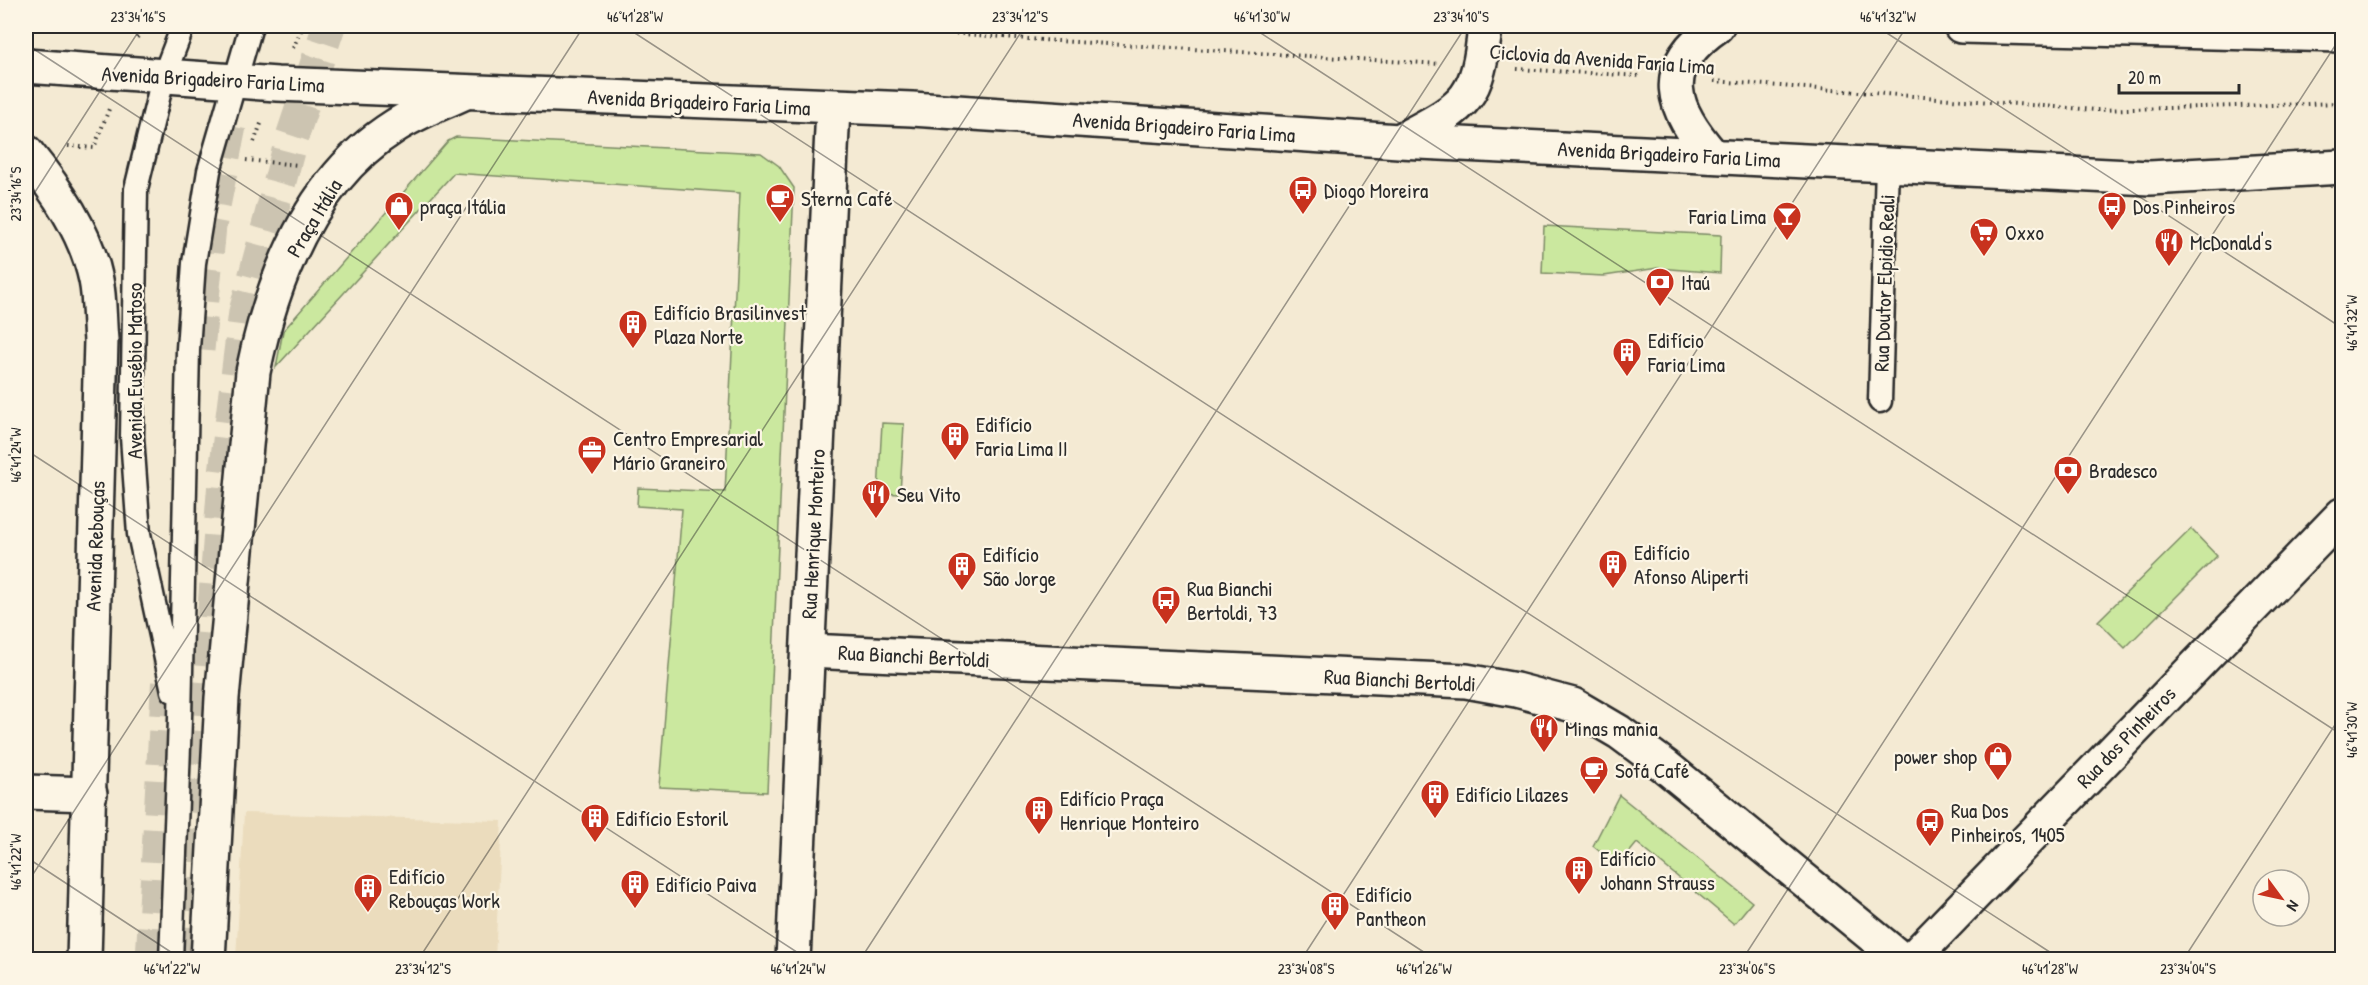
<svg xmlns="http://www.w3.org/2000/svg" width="2368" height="985" font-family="'Patrick Hand',sans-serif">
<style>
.built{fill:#ebdcbd}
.green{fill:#cbe89f;stroke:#7b8a65;stroke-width:1.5}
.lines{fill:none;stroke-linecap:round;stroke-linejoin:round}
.primary-tunnel{stroke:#ccc4b1;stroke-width:33;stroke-dasharray:33 16;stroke-linecap:butt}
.service-casing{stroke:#2b2b2b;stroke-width:27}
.minor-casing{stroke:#2b2b2b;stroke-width:38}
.secondary-casing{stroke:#2b2b2b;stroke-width:38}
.primary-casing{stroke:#2b2b2b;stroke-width:38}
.trunk-casing{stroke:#2b2b2b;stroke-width:38}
.path{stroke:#2b2b2b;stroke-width:4;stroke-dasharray:1.5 4.5;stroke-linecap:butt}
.service{stroke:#fcf5e5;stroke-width:22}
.minor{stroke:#fcf5e5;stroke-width:33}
.secondary{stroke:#fcf5e5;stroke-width:33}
.primary{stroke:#fcf5e5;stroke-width:33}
.trunk{stroke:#fcf5e5;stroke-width:33}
.ticks{fill:none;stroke:#2b2b2b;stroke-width:1.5;stroke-opacity:0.45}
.labels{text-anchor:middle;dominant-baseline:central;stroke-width:4.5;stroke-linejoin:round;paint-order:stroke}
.street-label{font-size:21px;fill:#2b2b2b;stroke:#fcf5e5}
.poi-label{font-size:21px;fill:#2b2b2b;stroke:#fcf5e5;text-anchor:start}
.neatline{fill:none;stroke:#2b2b2b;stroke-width:2}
.ticks-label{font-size:15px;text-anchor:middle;fill:#2b2b2b}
</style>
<rect width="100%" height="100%" fill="#f4ead3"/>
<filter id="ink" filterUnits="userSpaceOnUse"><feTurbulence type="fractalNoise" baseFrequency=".0167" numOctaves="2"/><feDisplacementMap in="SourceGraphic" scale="12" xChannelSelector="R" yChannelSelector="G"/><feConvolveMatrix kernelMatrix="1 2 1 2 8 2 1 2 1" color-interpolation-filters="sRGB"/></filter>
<g filter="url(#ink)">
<path class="built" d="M244 813 502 821 495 959H236Z"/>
<path class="green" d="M456 137 761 153 779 166 794 188 767 792 659 787 682 509 637 506 638 488 725 492 740 193 454 173 276 367 283 331 448 141Z
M1544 226 1721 235 1720 273 1658 268 1604 276 1542 273Z
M882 423 904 424 900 494 878 493Z
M2191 529 2217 556 2125 648 2098 621Z
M1619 795 1752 902 1734 924 1637 843 1618 866 1593 846Z"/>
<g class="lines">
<path class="primary-tunnel" d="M198 350 210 226 230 126
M152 960 169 656
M191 960 196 835 224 481 245 312 291 140 329 26"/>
<g class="service-casing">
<path id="service" d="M1880 401 1887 165
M173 691 139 534 132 437 136 189 163 78 183 26
M171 960 180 719 188 349 194 263 209 171 251 26"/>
</g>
<g class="minor-casing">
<path id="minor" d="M808 651 1466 681 1516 690 1573 705 1619 732 1665 766 1902 960
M26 792 90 794
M793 960 833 108"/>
</g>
<g class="secondary-casing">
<path id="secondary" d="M1911 960 2342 515"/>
</g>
<g class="primary-casing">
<path id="primary" d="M26 152C56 189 86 232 96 280 100 299 99 320 101 340L84 960
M208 960 222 698 253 372C272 279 311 179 395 126 417 112 442 103 465 92"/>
</g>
<g class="trunk-casing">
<path id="trunk" d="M1961 26 2342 35
M26 66 277 84 912 109 1399 141 2150 178 2342 167
M1399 141C1464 106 1478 103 1485 26
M1713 156C1671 108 1656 68 1717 26"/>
</g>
<path class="path" d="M860 26 1042 40 1440 64
M137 38 142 26
M293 48 303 26
M1517 69 1641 76
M1714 81 2096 110 2342 103
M254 142 262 121
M68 146 94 148 109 109
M246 160 298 165"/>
<use href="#service" class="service"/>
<use href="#minor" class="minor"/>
<use href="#secondary" class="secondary"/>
<use href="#primary" class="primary"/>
<use href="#trunk" class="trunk"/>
</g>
</g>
<path class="ticks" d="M624 26 2062 960M1250 26 2342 735M1876 26 2342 328M26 44 1436 960M26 206 142 26M26 450 809 960M26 857 183 960M26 885 584 26M418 960 1025 26M860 960 1466 26M1301 960 1907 26M1742 960 2342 35M2183 960 2342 714"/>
<defs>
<g id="bus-pin" transform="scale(1.5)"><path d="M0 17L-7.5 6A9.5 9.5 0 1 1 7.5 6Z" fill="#c8321e" stroke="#fcf5e5"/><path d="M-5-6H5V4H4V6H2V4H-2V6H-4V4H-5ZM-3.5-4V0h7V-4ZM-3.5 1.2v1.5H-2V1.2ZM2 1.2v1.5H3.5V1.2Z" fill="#fff"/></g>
<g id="cafe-pin" transform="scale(1.5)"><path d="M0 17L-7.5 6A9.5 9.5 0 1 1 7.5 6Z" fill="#c8321e" stroke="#fcf5e5"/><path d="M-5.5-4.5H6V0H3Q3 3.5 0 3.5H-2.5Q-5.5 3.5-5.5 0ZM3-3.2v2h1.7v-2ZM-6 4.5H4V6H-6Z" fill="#fff"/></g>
<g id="shop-pin" transform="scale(1.5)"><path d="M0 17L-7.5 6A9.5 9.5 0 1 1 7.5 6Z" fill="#c8321e" stroke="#fcf5e5"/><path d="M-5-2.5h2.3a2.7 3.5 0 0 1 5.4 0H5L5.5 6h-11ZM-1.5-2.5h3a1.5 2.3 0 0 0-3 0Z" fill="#fff"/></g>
<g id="bar-pin" transform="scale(1.5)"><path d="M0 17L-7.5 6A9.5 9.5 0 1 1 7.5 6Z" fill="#c8321e" stroke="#fcf5e5"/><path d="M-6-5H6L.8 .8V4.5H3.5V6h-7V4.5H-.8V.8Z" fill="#fff"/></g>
<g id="supermarket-pin" transform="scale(1.5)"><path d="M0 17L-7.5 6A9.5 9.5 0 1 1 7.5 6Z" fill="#c8321e" stroke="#fcf5e5"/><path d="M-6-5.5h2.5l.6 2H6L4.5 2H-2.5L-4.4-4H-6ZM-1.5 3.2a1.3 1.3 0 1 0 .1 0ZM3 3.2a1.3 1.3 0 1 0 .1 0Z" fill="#fff"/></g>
<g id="restaurant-pin" transform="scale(1.5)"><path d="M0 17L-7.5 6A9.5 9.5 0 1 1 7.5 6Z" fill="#c8321e" stroke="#fcf5e5"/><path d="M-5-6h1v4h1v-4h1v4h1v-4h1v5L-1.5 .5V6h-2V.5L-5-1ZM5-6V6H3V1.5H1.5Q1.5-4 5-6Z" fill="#fff"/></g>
<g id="bank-pin" transform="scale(1.5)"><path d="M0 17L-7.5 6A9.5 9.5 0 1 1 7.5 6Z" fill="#c8321e" stroke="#fcf5e5"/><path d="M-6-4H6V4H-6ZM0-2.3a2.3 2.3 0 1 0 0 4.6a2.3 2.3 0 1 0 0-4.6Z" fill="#fff"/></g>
<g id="building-pin" transform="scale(1.5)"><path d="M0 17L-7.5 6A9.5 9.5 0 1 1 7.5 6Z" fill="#c8321e" stroke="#fcf5e5"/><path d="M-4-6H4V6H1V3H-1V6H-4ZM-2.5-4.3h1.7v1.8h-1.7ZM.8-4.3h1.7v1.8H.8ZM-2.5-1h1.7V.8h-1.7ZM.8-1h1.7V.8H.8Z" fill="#fff"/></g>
<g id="office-pin" transform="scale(1.5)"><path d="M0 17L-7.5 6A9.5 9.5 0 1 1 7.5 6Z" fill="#c8321e" stroke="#fcf5e5"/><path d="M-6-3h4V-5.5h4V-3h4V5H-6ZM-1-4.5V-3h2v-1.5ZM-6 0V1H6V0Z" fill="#fff"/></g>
</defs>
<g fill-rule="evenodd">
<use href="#bus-pin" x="1303" y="190"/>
<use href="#cafe-pin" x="780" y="198"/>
<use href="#shop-pin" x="399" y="206"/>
<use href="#bus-pin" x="2112" y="206"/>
<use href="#bar-pin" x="1787" y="216"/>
<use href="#supermarket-pin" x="1984" y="232"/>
<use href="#restaurant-pin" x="2169" y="242"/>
<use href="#bank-pin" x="1660" y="282"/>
<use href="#building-pin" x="633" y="324"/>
<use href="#building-pin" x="1627" y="352"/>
<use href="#building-pin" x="955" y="436"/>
<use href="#office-pin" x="592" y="450"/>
<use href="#bank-pin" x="2068" y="470"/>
<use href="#restaurant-pin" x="876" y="494"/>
<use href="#building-pin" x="1613" y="564"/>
<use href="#building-pin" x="962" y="566"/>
<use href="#bus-pin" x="1166" y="600"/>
<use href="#restaurant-pin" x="1544" y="728"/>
<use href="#shop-pin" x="1998" y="756"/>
<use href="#cafe-pin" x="1594" y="770"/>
<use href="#building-pin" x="1435" y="794"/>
<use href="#building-pin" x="1039" y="810"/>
<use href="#building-pin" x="595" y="818"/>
<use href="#bus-pin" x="1930" y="822"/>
<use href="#building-pin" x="1579" y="870"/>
<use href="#building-pin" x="635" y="884"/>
<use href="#building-pin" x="368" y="888"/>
<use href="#building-pin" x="1335" y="906"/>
</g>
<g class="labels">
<g class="street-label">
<text transform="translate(1602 59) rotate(4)">Ciclovia da Avenida Faria Lima</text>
<text transform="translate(213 79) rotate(3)">Avenida Brigadeiro Faria Lima</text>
<text transform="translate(699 102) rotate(3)">Avenida Brigadeiro Faria Lima</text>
<text transform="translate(1184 127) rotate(4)">Avenida Brigadeiro Faria Lima</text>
<text transform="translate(1669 154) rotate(3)">Avenida Brigadeiro Faria Lima</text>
<text transform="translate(314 218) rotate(-59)">Praça Itália</text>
<text transform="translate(1884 283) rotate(-88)">Rua Doutor Elpidio Reali</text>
<text transform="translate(134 371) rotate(-90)">Avenida Eusébio Matoso</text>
<text transform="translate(813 534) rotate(-87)">Rua Henrique Monteiro</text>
<text transform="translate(95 546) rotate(-88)">Avenida Rebouças</text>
<text transform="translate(914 656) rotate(3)">Rua Bianchi Bertoldi</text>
<text transform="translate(1400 680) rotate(3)">Rua Bianchi Bertoldi</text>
<text transform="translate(2126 737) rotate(-46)">Rua dos Pinheiros</text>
</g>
<g class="poi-label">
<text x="1324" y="190">Diogo Moreira</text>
<text x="801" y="198">Sterna Café</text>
<text x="420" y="206">praça Itália</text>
<text x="2133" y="206">Dos Pinheiros</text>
<text x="1766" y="216" text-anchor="end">Faria Lima</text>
<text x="2005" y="232">Oxxo</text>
<text x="2190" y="242">McDonald's</text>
<text x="1681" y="282">Itaú</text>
<text x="654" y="312">Edifício Brasilinvest<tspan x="654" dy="24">Plaza Norte</tspan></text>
<text x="1648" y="340">Edifício<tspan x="1648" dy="24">Faria Lima</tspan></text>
<text x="976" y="424">Edifício<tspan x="976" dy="24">Faria Lima II</tspan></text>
<text x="613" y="438">Centro Empresarial<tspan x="613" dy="24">Mário Graneiro</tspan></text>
<text x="2089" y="470">Bradesco</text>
<text x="897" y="494">Seu Vito</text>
<text x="1634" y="552">Edifício<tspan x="1634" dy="24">Afonso Aliperti</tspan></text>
<text x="983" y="554">Edifício<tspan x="983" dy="24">São Jorge</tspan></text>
<text x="1187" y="588">Rua Bianchi<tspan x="1187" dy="24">Bertoldi, 73</tspan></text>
<text x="1565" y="728">Minas mania</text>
<text x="1977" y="756" text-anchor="end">power shop</text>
<text x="1615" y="770">Sofá Café</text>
<text x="1456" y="794">Edifício Lilazes</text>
<text x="1060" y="798">Edifício Praça<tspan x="1060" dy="24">Henrique Monteiro</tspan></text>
<text x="1951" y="810">Rua Dos<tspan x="1951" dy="24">Pinheiros, 1405</tspan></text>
<text x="616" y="818">Edifício Estoril</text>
<text x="1600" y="858">Edifício<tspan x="1600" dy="24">Johann Strauss</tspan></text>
<text x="389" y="876">Edifício<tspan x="389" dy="24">Rebouças Work</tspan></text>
<text x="656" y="884">Edifício Paiva</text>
<text x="1356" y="894">Edifício<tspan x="1356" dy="24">Pantheon</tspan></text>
</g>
</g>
<rect width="2368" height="985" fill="none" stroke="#fcf5e5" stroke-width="66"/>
<g transform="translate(2281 898) rotate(123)"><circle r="28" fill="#fcf5e5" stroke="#a8a49b" stroke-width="1.5"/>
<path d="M0-4.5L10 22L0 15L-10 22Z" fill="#c8321e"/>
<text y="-9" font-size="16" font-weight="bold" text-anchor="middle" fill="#2b2b2b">N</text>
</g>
<path d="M2119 84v9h120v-9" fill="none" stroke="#2b2b2b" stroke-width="3"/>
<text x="2128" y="84" font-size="18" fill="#2b2b2b" stroke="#fcf5e5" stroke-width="4.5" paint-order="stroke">20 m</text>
<rect x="33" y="33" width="2302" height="919" class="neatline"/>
<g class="ticks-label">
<text x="138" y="22">23°34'16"S</text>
<text x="635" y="22">46°41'28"W</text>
<text x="1020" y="22">23°34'12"S</text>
<text x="1262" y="22">46°41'30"W</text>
<text x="1461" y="22">23°34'10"S</text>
<text x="1888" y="22">46°41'32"W</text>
<text transform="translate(16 194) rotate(-90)" y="5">23°34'16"S</text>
<text transform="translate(2352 323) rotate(-90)" y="5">46°41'32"W</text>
<text transform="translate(16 455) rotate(-90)" y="5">46°41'24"W</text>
<text transform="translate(2352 730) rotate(-90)" y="5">46°41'30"W</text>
<text transform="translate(16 862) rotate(-90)" y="5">46°41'22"W</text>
<text x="172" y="974">46°41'22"W</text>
<text x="423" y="974">23°34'12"S</text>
<text x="798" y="974">46°41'24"W</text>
<text x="1306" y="974">23°34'08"S</text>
<text x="1424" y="974">46°41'26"W</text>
<text x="1747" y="974">23°34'06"S</text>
<text x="2050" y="974">46°41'28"W</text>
<text x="2188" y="974">23°34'04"S</text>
</g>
</svg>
